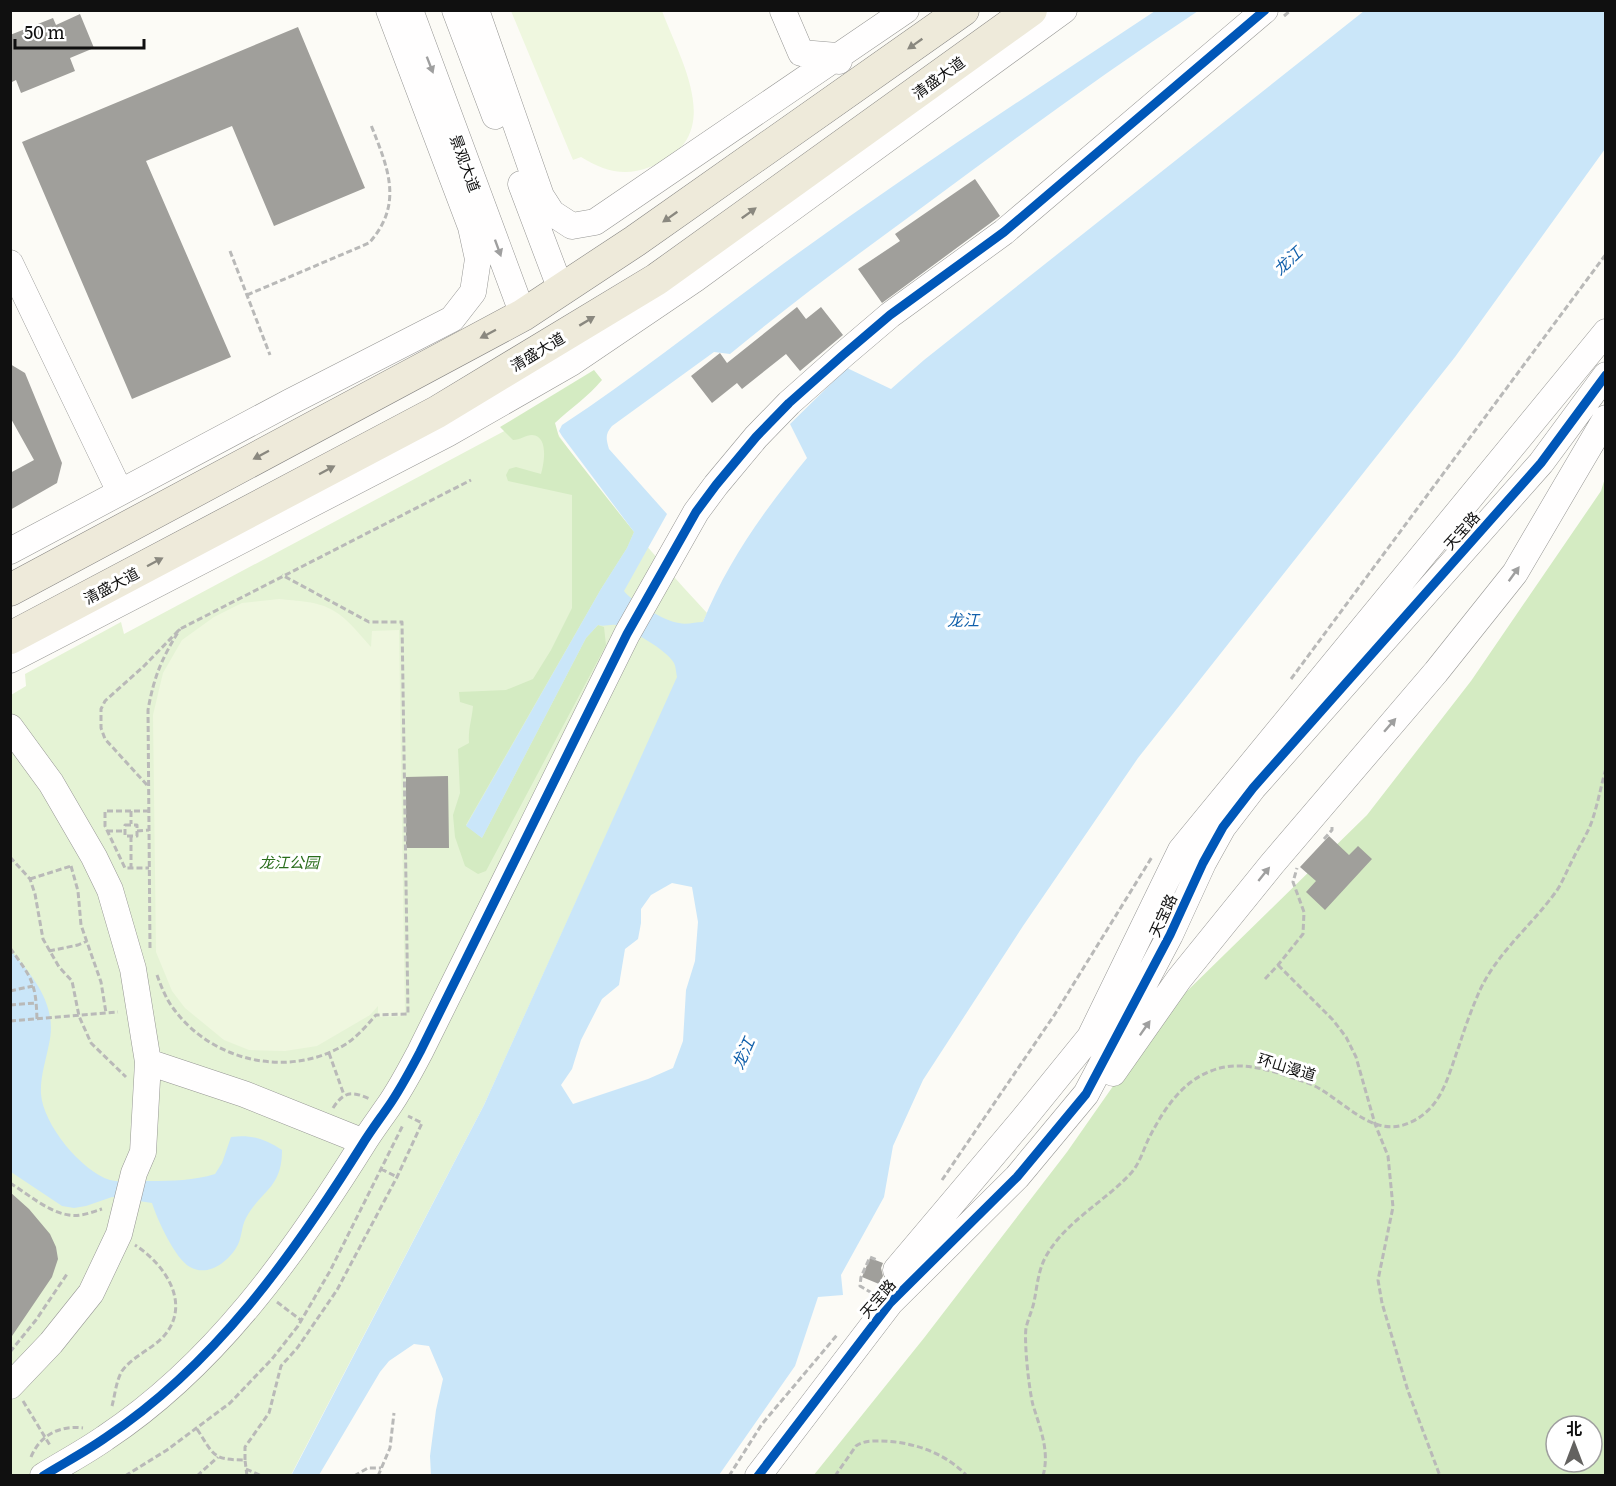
<svg xmlns="http://www.w3.org/2000/svg" width="1616" height="1486" font-family="Literata,'Noto Sans SC',serif">
<style>
.green{fill:#e5f3d5}
.forest{fill:#d4ebc2;fill-rule:evenodd}
.pitch{fill:#eff7df}
.water{fill:#cae6f9;fill-rule:evenodd}
.building{fill:#a09f9b}
.lines{fill:none;stroke-linecap:round;stroke-linejoin:round}
.minor-casing{stroke:#969694;stroke-width:27}
.major-casing{stroke:#848381;stroke-width:33}
.path{stroke:#b9b9b8;stroke-width:3;stroke-dasharray:6 3;stroke-linecap:butt}
.minor{stroke:#fffefe;stroke-width:26}
.major{stroke:#eeeada;stroke-width:32}
.cycleway-casing{stroke:#fff;stroke-width:13}
.cycleway{stroke:#0057b8;stroke-width:9}
.oneway{fill:#8a887f}
.oneway2{fill:#9f9f9f}
.labels{text-anchor:middle;dominant-baseline:central;stroke-width:6;stroke-linejoin:round;paint-order:stroke}
.street-label{font-size:15px;fill:#101010;stroke:#fff}
.park-label{font-size:15px;font-style:italic;fill:#296d1b;stroke:#fff}
.water-label{font-size:16px;font-style:italic;fill:#1160ab;stroke:#fff}
</style>
<rect width="100%" height="100%" fill="#fcfbf6"/>
<path class="green" d="M542 411C590 484 648 549 707 613L484 1105 291 1475H11V695L26 686 25 674 121 622 124 634Z"/>
<path class="forest" d="M594 370 602 380C588 397 571 408 555 423L559 437 634 532 627 548 601 589 466 825 482 838 586 638 598 625 604 627 606 645 486 871 478 874 465 866 455 837 453 815 460 793 458 749 469 743C468 729 472 719 473 706L460 702 459 692 506 690 533 679 551 650 572 608V495L508 481 506 475 509 469 516 467 541 474C544 464 549 436 532 435 526 435 520 440 513 440L500 427Z
M1605 478V1475L813 1476 924 1338 1067 1152 1132 1059 1182 996 1367 815 1471 681 1601 491ZM1556 1426H1592V1462H1556Z"/>
<path class="pitch" d="M511 11H662C682 64 728 138 650 167 624 177 604 171 581 157L573 160Z
M279 599C296 601 319 601 334 611 348 619 360 635 371 647L372 631 399 630 405 1016 378 1017V1006L370 1015 317 1046 285 1051 249 1050 224 1040 185 1008 172 991 156 952 153 715 163 673 182 640 214 617 242 603Z"/>
<path class="water" d="M1155 11H1198C1106 72 1017 137 928 203 861 252 794 301 730 354L714 352 612 426C605 434 606 439 609 449L667 514 624 591C631 601 666 622 679 623 686 625 696 622 703 622 727 562 766 508 807 458L790 424 847 368 891 389 924 360 1364 11H1605V149L1455 357 1138 758 1023 926 923 1080 893 1146 884 1197 841 1275 843 1295 818 1297 795 1366 719 1475H431L430 1456 436 1410 443 1379 429 1346 414 1344 389 1361 380 1372 319 1475 291 1476 484 1105 677 677C676 673 676 667 674 663 667 650 630 629 616 625 610 624 604 627 598 625L586 638 482 838 466 826 601 589 627 548 634 532 562 436 559 431 562 425C638 375 709 318 783 264 904 176 1030 94 1155 11ZM672 883 692 887 698 922 695 961 686 990 683 1041 673 1068 648 1079 573 1104 561 1085 572 1069 581 1040 602 999 619 985 625 949 638 939 641 923V909L651 895Z
M10 950C34 977 58 1006 49 1044 46 1060 40 1077 41 1094 43 1124 81 1171 110 1180 117 1182 126 1181 133 1181 161 1181 189 1182 215 1174L222 1163 231 1137C251 1134 265 1139 282 1150 282 1189 261 1190 246 1218 241 1227 242 1240 236 1248 227 1263 207 1277 190 1267 175 1259 157 1219 152 1203L112 1197 86 1206 74 1208 62 1206 11 1172Z"/>
<path class="building" d="M80 14 94 48 70 58 75 71 21 93 16 80 10 83V35L53 18 56 25Z
M298 27 365 188 274 226 232 126 146 161 231 357 132 399 22 142Z
M975 179 1000 216 882 303 858 269 900 241 895 234Z
M797 307 806 319 821 307 843 335 800 371 786 354 742 389 737 383 712 403 691 376 720 353 727 363Z
M10 364 25 373 62 463 57 483 10 510V473L34 460 10 417Z
M448 776 449 848H406V777Z
M1329 836 1349 855 1358 846 1372 859 1325 910 1306 892 1316 881 1300 867Z
M10 1192 29 1209 50 1234 56 1247 58 1259 52 1277 10 1339Z
M870 1258 883 1263 881 1268 883 1276 879 1284 862 1277Z"/>
<g class="lines">
<g class="minor-casing">
<path id="minor" d="M410 10 523 315
M455 10 495 116
M476 10 541 196 552 213 572 226 595 222 906 10
M783 11 801 53 837 56 839 61
M521 184 561 290
M10 263 120 492
M10 551 290 402 452 319 473 292 478 259 471 227 389 10
M10 660 447 434 571 363 695 279 1064 10
M10 727 51 783 94 857 110 890 133 969 148 1062 143 1152 134 1173 119 1234 91 1293 51 1343 10 1386
M148 1062 244 1094 364 1142
M1113 1073 1179 979 1272 864 1436 672 1515 573 1606 418
M896 1270 1021 1122 1090 1037 1181 850 1606 332
M43 1476C64 1463 85 1452 105 1438 215 1365 293 1255 362 1145 370 1132 379 1120 388 1107 400 1090 410 1071 420 1052L627 634 696 512 716 485 756 437 789 403 843 355 890 315 1004 232 1265 10
M758 1476 890 1303 1017 1177 1086 1094 1170 935 1203 863 1223 827 1253 788 1541 463 1606 375"/>
</g>
<g class="major-casing">
<path id="major" d="M10 590 523 315 635 241 963 10
M10 638 437 412 657 279 1031 10"/>
</g>
<path class="path" d="M1284 16 1291 10
M230 251 270 355
M247 295 369 243C404 204 388 168 371 125
M1291 679 1606 254
M147 785 105 739 101 728V709L105 701 143 667 180 629 471 480
M131 811V824
M149 811H105V826L125 868H149
M125 825H137V836H125Z
M107 831H125
M137 831 149 830
M131 836V868
M1324 839 1332 830V825
M10 857 30 879 35 894 43 939 59 967 72 981 79 1016 91 1043 126 1077
M71 866 78 891 81 925 101 982 106 1013
M30 879 71 866
M10 948C32 978 36 983 37 1020
M150 948 148 710C154 676 162 658 180 629
M49 951 78 945 87 941
M1278 965 1333 1020 1346 1037 1356 1057 1375 1124 1388 1156 1393 1207 1378 1280 1382 1303 1408 1391 1440 1476
M157 975C161 986 166 999 173 1008 212 1062 289 1079 346 1044 358 1036 367 1025 376 1015L408 1014 402 622H369L282 575
M1265 979 1278 965 1303 934 1304 912 1293 882 1297 868
M10 991 33 986
M10 1005 36 1003
M10 1021 118 1012
M329 1053 344 1095
M333 1108C344 1091 352 1091 370 1099
M381 1169 397 1177
M942 1180 1055 1014 1152 857
M10 1183C28 1194 48 1212 69 1215 81 1217 92 1212 102 1209
M872 1293 860 1286 861 1277 870 1257 877 1260
M277 1302 302 1321
M10 1352 36 1320 67 1274
M23 1401 51 1447
M112 1406C115 1395 116 1381 122 1371 132 1357 150 1350 162 1338 193 1306 166 1265 135 1245
M197 1429C214 1455 212 1460 245 1460L247 1476
M31 1457C40 1435 60 1425 83 1428
M245 1460V1447L269 1413 281 1366 298 1347 337 1290 397 1177 422 1123 408 1116
M246 1469 262 1476
M125 1476 167 1450 230 1403 272 1359 298 1326 330 1271 403 1125
M197 1476 218 1457
M354 1476 368 1468H381
M378 1476 390 1448 394 1413
M729 1476 762 1424 837 1335
M835 1476 856 1446C863 1441 871 1441 879 1441 910 1441 945 1452 967 1476
M1043 1476C1050 1451 1040 1428 1033 1405 1029 1390 1024 1343 1026 1328 1028 1319 1032 1311 1034 1302 1037 1287 1038 1272 1045 1258 1065 1221 1105 1202 1132 1172 1140 1162 1143 1151 1148 1140 1162 1112 1181 1082 1211 1071 1243 1058 1277 1073 1308 1083 1340 1095 1370 1140 1409 1123 1442 1109 1448 1076 1459 1046 1465 1027 1472 1008 1480 990 1498 952 1530 927 1555 893 1562 884 1566 872 1572 861 1578 848 1587 835 1592 821 1598 803 1601 786 1606 768"/>
<use href="#minor" class="minor"/>
<use href="#major" class="major"/>
<g class="cycleway-casing">
<path id="cycleway" d="M43 1476C64 1463 85 1452 105 1438 215 1365 293 1255 362 1145 370 1132 379 1120 388 1107 400 1090 410 1071 420 1052L627 634 696 512 716 485 756 437 789 403 843 355 890 315 1004 232 1265 10
M758 1476 890 1303 1017 1177 1086 1094 1170 935 1203 863 1223 827 1253 788 1541 463 1606 375"/>
</g>
<use href="#cycleway" class="cycleway"/>
</g>
<defs><path id="oneway-solid" d="M-6-.8H1V-3.2L6.5 0L1 3.2V.8H-6Z" transform="scale(1.5)"/></defs>
<g class="oneway">
<use href="#oneway-solid" transform="translate(915 44) rotate(145)"/>
<use href="#oneway-solid" transform="translate(749 213) rotate(-36)"/>
<use href="#oneway-solid" transform="translate(670 217) rotate(145)"/>
<use href="#oneway-solid" transform="translate(587 321) rotate(-31)"/>
<use href="#oneway-solid" transform="translate(488 334) rotate(152)"/>
<use href="#oneway-solid" transform="translate(261 455) rotate(152)"/>
<use href="#oneway-solid" transform="translate(327 470) rotate(-28)"/>
<use href="#oneway-solid" transform="translate(155 562) rotate(-28)"/>
</g>
<g class="oneway2">
<use href="#oneway-solid" transform="translate(430 65) rotate(69)"/>
<use href="#oneway-solid" transform="translate(498 248) rotate(70)"/>
<use href="#oneway-solid" transform="translate(1514 574) rotate(-54)"/>
<use href="#oneway-solid" transform="translate(1390 725) rotate(-49)"/>
<use href="#oneway-solid" transform="translate(1264 874) rotate(-51)"/>
<use href="#oneway-solid" transform="translate(1145 1028) rotate(-55)"/>
</g>
<g class="labels">
<g class="street-label">
<text transform="translate(938 77) rotate(-36)">清盛大道</text>
<text transform="translate(466 163) rotate(70)">景观大道</text>
<text transform="translate(537 351) rotate(-31)">清盛大道</text>
<text transform="translate(1461 530) rotate(-48)">天宝路</text>
<text transform="translate(111 585) rotate(-28)">清盛大道</text>
<text transform="translate(1162 915) rotate(-65)">天宝路</text>
<text transform="translate(1287 1066) rotate(17)">环山漫道</text>
<text transform="translate(877 1298) rotate(-49)">天宝路</text>
</g>
<g class="park-label">
<text x="289" y="861">龙江公园</text>
</g>
<g class="water-label">
<text transform="translate(1287 260) rotate(-43)">龙江</text>
<text x="963" y="619">龙江</text>
<text transform="translate(742 1053) rotate(-66)">龙江</text>
</g>
</g>
<rect width="1616" height="1486" fill="none" stroke="#101010" stroke-width="24"/>
<g transform="translate(1574 1444)"><circle r="28" fill="#ffffff" stroke="#9f9f9f" stroke-width="1.5"/>
<path d="M0-4.5L10 22L0 15L-10 22Z" fill="#636260"/>
<text y="-9" font-size="16" font-weight="bold" text-anchor="middle" fill="#101010">北</text>
</g>
<path d="M15 39v9h129v-9" fill="none" stroke="#101010" stroke-width="3"/>
<text x="24" y="39" font-size="18" fill="#101010" stroke="#ffffff" stroke-width="4.5" paint-order="stroke">50 m</text>
</svg>
